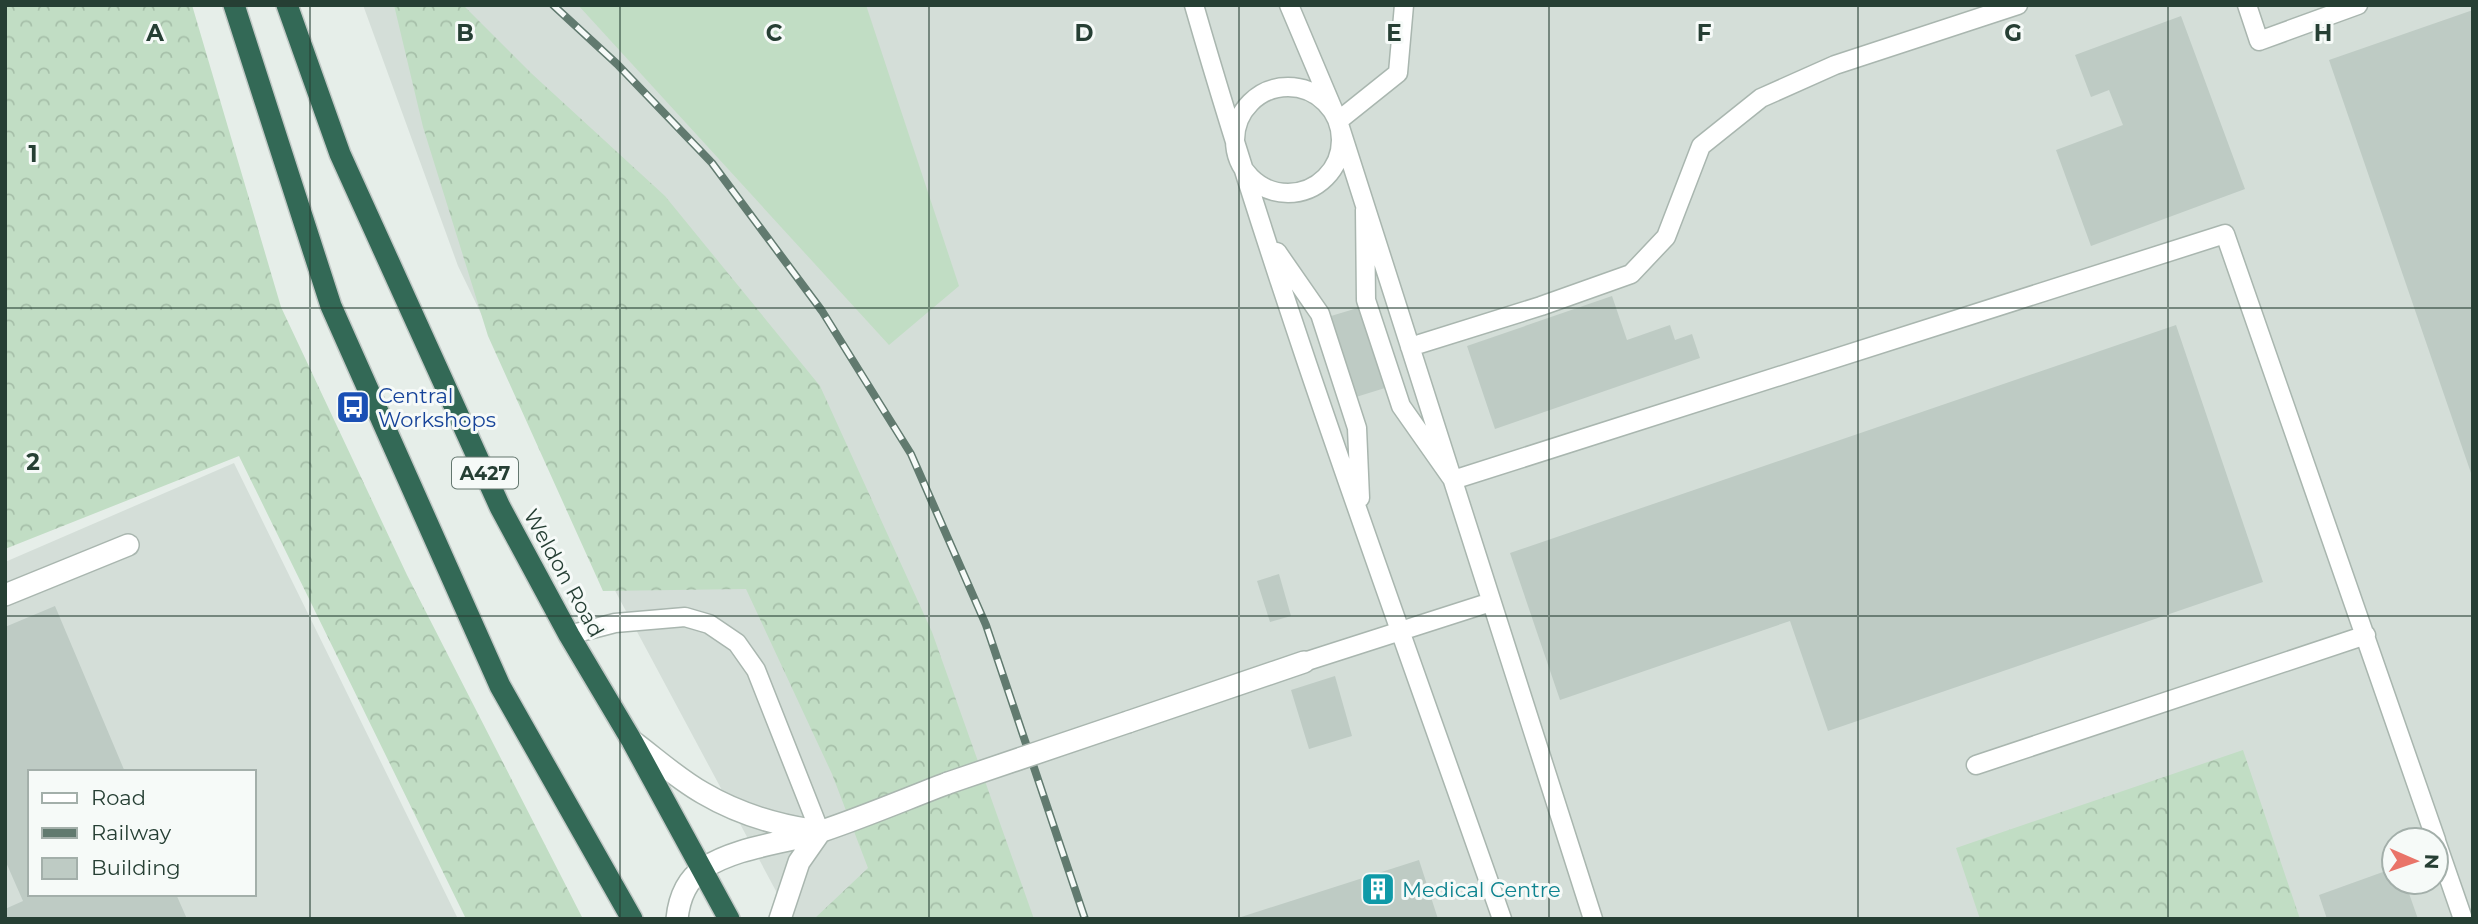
<svg xmlns="http://www.w3.org/2000/svg" width="2478" height="924" font-family="Montserrat,sans-serif">
<style>
.built{fill:#d4ded8;fill-rule:evenodd}
.grass{fill:#c1ddc4}
.forest{fill:url(#forest-crowns)}
.building{fill:#becbc4}
.lines{fill:none;stroke-linecap:round;stroke-linejoin:round}
.lane-casing{stroke:#a9b6af;stroke-width:21}
.street-casing{stroke:#a9b6af;stroke-width:24}
.highway-casing{stroke:#c2c9c6;stroke-width:24}
.lane{stroke:#fff;stroke-width:18}
.street{stroke:#fff;stroke-width:21}
.highway{stroke:#336956;stroke-width:21}
.rail-casing{stroke:#617a6f;stroke-width:8}
.rail{stroke:#f6faf8;stroke-width:5;stroke-dasharray:16;stroke-linecap:butt}
.street-bridge-casing{stroke:#a9b6af;stroke-width:24;stroke-linecap:butt}
.street-bridge{stroke:#fff;stroke-width:21}
.grid{fill:none;stroke:#263f34;stroke-width:2;stroke-opacity:0.55}
.labels{text-anchor:middle;dominant-baseline:central;stroke-width:6;stroke-linejoin:round;paint-order:stroke}
.shield{fill:#f6faf8;stroke:#64776f;stroke-width:2}
.shield-label{font-size:19px;font-weight:bold;fill:#263f34}
.transit-label{font-size:21px;fill:#164399;stroke:#f6faf8;text-anchor:start}
.street-label{font-size:21px;fill:#263f34;stroke:#f6faf8}
.culture-label{font-size:21px;fill:#0d838f;stroke:#f6faf8;text-anchor:start}
.grid-label{font-size:23px;text-anchor:middle;font-weight:bold;fill:#263f34;stroke:#f6faf8;stroke-width:6;stroke-linejoin:round;paint-order:stroke}
</style>
<defs>
<pattern id="forest-crowns" width="20" height="18" patternUnits="userSpaceOnUse" patternTransform="scale(1.75)"><rect width="20" height="18" fill="#c1ddc4"/><path d="M2 6a3 3 0 1 1 6 0M12 15a3 3 0 1 1 6 0" fill="none" stroke="#a6bfa9"/></pattern>
</defs>
<rect width="100%" height="100%" fill="#e6eee9"/>
<path class="built" d="M363 5H2473V919H791L612 585 458 266ZM2394 840H2436V882H2394Z
M234 463 458 919H5V562ZM30 772H254V894H30Z"/>
<path class="grass" d="M578 5H866L959 286 889 345Z"/>
<path class="forest" d="M5 5H192L281 307 407 575 583 919H466L239 456 5 549Z
M394 5H463L531 73 665 196 820 386 932 632 1034 919H814L868 868 832 774 746 589 603 591 488 336 423 127Z
M2243 750 2300 919H1980L1956 848Z"/>
<path class="building" d="M2473 10V476H2472L2329 60Z
M2181 16 2245 189 2091 246 2056 150 2123 125 2109 90 2091 97 2075 55Z
M1612 296 1627 340 1670 325 1675 340 1692 334 1700 358 1495 429 1467 346Z
M1361 307 1385 388 1356 397 1331 316Z
M2176 325 2263 582 1828 731 1790 621 1560 700 1510 553Z
M1279 574 1291 616 1270 622 1257 581Z
M55 606 125 772H30V894H176L187 919H5V909L23 901 5 860V627Z
M1335 676 1352 736 1309 749 1291 690Z
M1419 860 1438 919H1238V918Z
M2394 868V882H2405L2418 919H2327L2319 895Z"/>
<g class="lines">
<g class="lane-casing">
<path id="lane" d="M1194 5C1283 314 1396 616 1502 919
M1289 5 1338 121 1593 919
M2247 5 2259 41 2358 5
M1235 140a53 53 0 1 1 106 0a53 53 0 1 1-106 0Z
M1338 121 1398 73 1404 5
M1365 210 1366 300 1401 406 1453 480 2225 234 2436 840
M1277 252 1320 314 1357 428 1360 498
M1410 347 1541 306 1631 274 1666 237 1701 146 1761 98 1835 65 2018 5
M569 635 615 623 685 617 709 624 737 643 756 670 820 832
M1304 662 1491 602
M1976 765 2366 635
M2436 841 2463 919"/>
</g>
<g class="street-casing">
<path id="street" d="M5 595 128 545
M1128 722 1304 662
M632 741C655 758 678 779 703 793 737 813 772 824 811 830
M677 919C679 899 686 880 704 868 739 846 783 844 822 831 864 817 906 799 948 783
M780 919 799 862 820 832"/>
</g>
<g class="highway-casing">
<path id="highway" d="M234 5 331 306 500 686 632 919
M287 5 340 154 500 507 569 635 632 741 729 919"/>
</g>
<use href="#lane" class="lane"/>
<use href="#street" class="street"/>
<use href="#highway" class="highway"/>
<g class="rail-casing">
<path id="rail" d="M553 5 617 64 712 163 822 311 911 454 986 625 1085 919"/>
</g>
<use href="#rail" class="rail"/>
<g class="street-bridge-casing">
<path id="street-bridge" d="M948 783 1128 722"/>
</g>
<use href="#street-bridge" class="street-bridge"/>
</g>
<path class="grid" d="M310 5V919M620 5V919M929 5V919M1239 5V919M1549 5V919M1858 5V919M2168 5V919M5 308H2473M5 616H2473"/>
<defs>
<g id="bus-square" transform="scale(1.75)"><rect x="-9" y="-9" width="18" height="18" rx="4" fill="#1a4fb4" stroke="#f6faf8"/><path d="M-5-6H5V4H4V6H2V4H-2V6H-4V4H-5ZM-3.5-4V0h7V-4ZM-3.5 1.2v1.5H-2V1.2ZM2 1.2v1.5H3.5V1.2Z" fill="#fff"/></g>
<g id="building-square" transform="scale(1.75)"><rect x="-9" y="-9" width="18" height="18" rx="4" fill="#0f9aa8" stroke="#f6faf8"/><path d="M-4-6H4V6H1V3H-1V6H-4ZM-2.5-4.3h1.7v1.8h-1.7ZM.8-4.3h1.7v1.8H.8ZM-2.5-1h1.7V.8h-1.7ZM.8-1h1.7V.8H.8Z" fill="#fff"/></g>
</defs>
<g fill-rule="evenodd">
<use href="#bus-square" x="353" y="407"/>
<use href="#building-square" x="1378" y="889"/>
</g>
<g class="labels">
<rect class="shield" x="452" y="457.5" width="66" height="31" rx="5"/>
<g class="shield-label">
<text x="485" y="473">A427</text>
</g>
<g class="transit-label">
<text x="378" y="395">Central<tspan x="378" dy="24">Workshops</tspan></text>
</g>
<g class="street-label">
<text transform="translate(564 573) rotate(61)">Weldon Road</text>
</g>
<g class="culture-label">
<text x="1402" y="889">Medical Centre</text>
</g>
</g>
<g class="grid-label">
<text x="155" y="41">A</text>
<text x="465" y="41">B</text>
<text x="774" y="41">C</text>
<text x="1084" y="41">D</text>
<text x="1394" y="41">E</text>
<text x="1704" y="41">F</text>
<text x="2013" y="41">G</text>
<text x="2323" y="41">H</text>
<text x="33" y="162">1</text>
<text x="33" y="470">2</text>
</g>
<rect width="2478" height="924" fill="none" stroke="#263f34" stroke-width="14"/>
<rect x="28" y="770" width="228" height="126" fill="#f6faf8" stroke="#a3afaa" stroke-width="2"/>
<rect x="42" y="793" width="35" height="10" fill="#ffffff" stroke="#a3afaa" stroke-width="2"/>
<text x="91" y="805" font-size="21" fill="#263f34">Road</text>
<rect x="42" y="828" width="35" height="10" fill="#617a6f" stroke="#a3afaa" stroke-width="2"/>
<text x="91" y="840" font-size="21" fill="#263f34">Railway</text>
<rect x="42" y="858" width="35" height="21" fill="#becbc4" stroke="#a3afaa" stroke-width="2"/>
<text x="91" y="875" font-size="21" fill="#263f34">Building</text>
<g transform="translate(2415 861) rotate(92)"><circle r="33" fill="#f6faf8" stroke="#a3afaa" stroke-width="2"/>
<path d="M0-5L12 26L0 18L-12 26Z" fill="#e97469"/>
<text y="-10" font-size="19" font-weight="bold" text-anchor="middle" fill="#263f34">N</text>
</g>
</svg>
